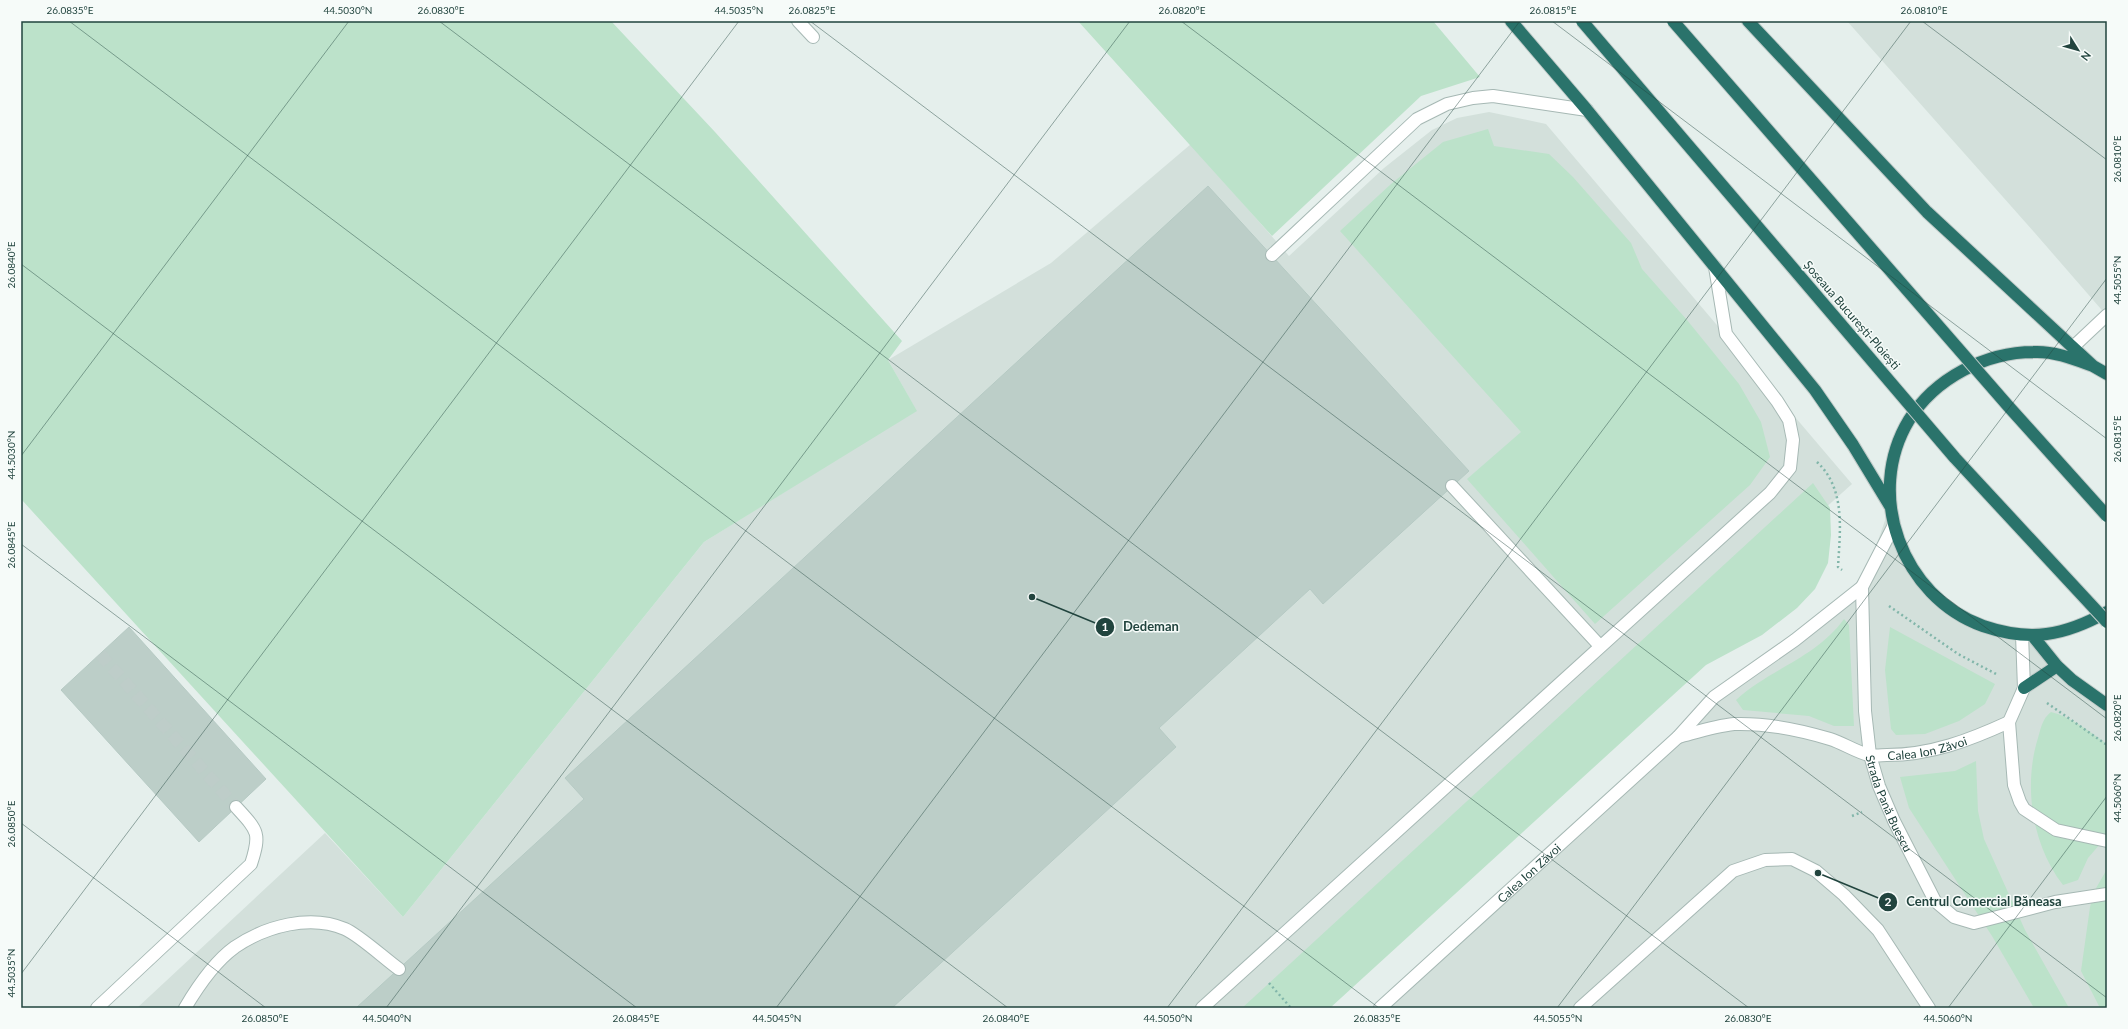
<svg xmlns="http://www.w3.org/2000/svg" width="2128" height="1029" font-family="Lato,sans-serif">
<style>
.built{fill:#d3e0db}
.green{fill:#bce2ca}
.building{fill:#bccec8;stroke:#b6cac4}
.lines{fill:none;stroke-linecap:round;stroke-linejoin:round}
.minor-tunnel{stroke:#becdc9;stroke-width:12;stroke-dasharray:12 6;stroke-linecap:butt}
.minor-casing{stroke:#a6b8b4;stroke-width:14}
.highway-casing{stroke:#c1cbc9;stroke-width:14}
.path{stroke:#82b6aa;stroke-width:2.5;stroke-dasharray:2 3;stroke-linecap:butt}
.minor{stroke:#fff;stroke-width:12}
.highway{stroke:#2a736b;stroke-width:12}
.highway-bridge-casing{stroke:#c1cbc9;stroke-width:14;stroke-linecap:butt}
.highway-bridge{stroke:#2a736b;stroke-width:12}
.ticks{fill:none;stroke:#21443e;stroke-width:1;stroke-opacity:0.45}
.labels{text-anchor:middle;dominant-baseline:central;stroke-width:3;stroke-linejoin:round;paint-order:stroke}
.street-label{font-size:12px;fill:#21443e;stroke:#f6fbf9}
.leader{fill:none;stroke:#21443e;stroke-width:1.5}
.callout-dot{fill:#21443e;stroke:#f6fbf9;stroke-width:1.5}
.mark-label{font-size:12px;text-anchor:middle;font-weight:bold;fill:#fff}
.callout-label{font-size:13px;text-anchor:middle;font-weight:bold;fill:#21443e;stroke:#f6fbf9;stroke-width:3;stroke-linejoin:round;paint-order:stroke}
.neatline{fill:none;stroke:#21443e;stroke-width:1.5}
.ticks-label{font-size:10px;text-anchor:middle;fill:#21443e}
</style>
<rect width="100%" height="100%" fill="#e5efec"/>
<path class="built" d="M1847 21H2107V316L2034 232Z
M1489 112 1546 124 1852 484 1268 1008H137L325 833 403 917 704 542 916 410 888 360 1051 263 1191 144 1289 256 1384 168 1432 130 1457 118Z
M1890 506 1904 555 1954 612 2022 635 2072 680 2107 705V1008H1380L1714 697 1862 587Z"/>
<path class="green" d="M21 21H611L715 132 902 341 888 360 917 411 704 542 403 917 21 499Z
M1078 21H1433L1480 77 1421 96 1272 236Z
M1488 129 1494 146 1549 154 1573 177 1631 243 1642 269 1687 320 1739 384 1761 422 1770 457 1750 485 1595 624 1467 479 1521 432 1340 231 1391 184 1443 142Z
M1813 483 1830 508 1831 535 1828 563 1815 589 1797 608 1762 635 1706 665 1330 1008H1242Z
M1844 619 1849 625 1854 726H1834L1809 716 1743 710 1736 700C1770 669 1817 657 1844 619Z
M1890 627 1995 684 1985 704 1959 721 1925 734 1896 735 1891 729 1885 670Z
M2051 712C2072 717 2090 732 2107 744V836L2088 858 2078 880 2063 885C2032 845 2023 786 2038 738 2041 728 2042 719 2051 712Z
M1976 761 1978 811 1984 839 2025 930 2069 1008H2034L1992 936 1909 808 1900 777 1955 771Z
M2107 869V1008H2100L2081 971 2090 907 2095 890Z"/>
<path class="building" d="M1208 186 1469 471 1323 604 1310 589 1159 728 1176 747 892 1008H356L584 799 565 778Z
M129 627 266 779 199 842 61 690Z"/>
<g class="lines">
<path class="minor-tunnel" d="M100 654 236 807"/>
<g class="minor-casing">
<g id="minor">
<path d="M798 21 813 37"/>
<path d="M1272 255 1417 119 1447 104 1473 98 1493 96 1587 110"/>
<path d="M2073 347 2107 315"/>
<path d="M1452 486 1600 646"/>
<path id="s1" d="M1894 525 1862 587 1865 711 1870 755 1879 786 1894 821 1935 901 1954 917 1974 923 2055 902 2107 894"/>
<path d="M2022 635 2024 688 2009 722 2014 785 2020 802 2024 809 2056 830 2107 841"/>
<path id="s2" d="M1678 737C1697 732 1715 726 1734 724 1766 723 1800 730 1830 739 1843 743 1856 752 1869 755 1875 756 1882 755 1887 755 1931 755 1970 740 2009 722"/>
<path d="M97 1008 251 864C261 833 258 831 236 807"/>
<path d="M185 1008C198 986 214 962 235 947 266 926 310 914 345 929 359 935 385 959 399 969"/>
<path d="M1202 1008 1770 493 1790 468 1793 440 1789 420 1777 401 1726 334 1715 267"/>
<path id="s3" d="M1380 1008 1678 737 1714 697 1795 640 1862 587"/>
<path d="M1580 1008 1733 871 1765 860 1792 859 1816 871 1844 895 1878 930 1929 1008"/>
</g>
</g>
<g class="highway-casing">
<path id="highway" d="M1511 21 1587 110 1815 390 1853 445 1890 506
M1748 21 1927 212 2093 366 2107 374
M2093 366C2074 359 2054 351 2034 352 1986 352 1935 378 1909 420 1864 494 1902 597 1983 626 2030 642 2064 636 2107 612
M2032 635 2057 666 2072 680 2107 705
M2024 688 2057 666"/>
</g>
<path class="path" d="M1817 462C1846 489 1840 530 1838 567L1842 570
M1889 606 1958 654 1998 675
M2047 703 2107 745
M1852 816 1862 812
M1269 983 1291 1008"/>
<use href="#minor" class="minor"/>
<use href="#highway" class="highway"/>
<g class="highway-bridge-casing">
<path id="highway-bridge" d="M1582 21 1955 458 2107 622
M1673 21 2009 407 2107 516"/>
</g>
<use href="#highway-bridge" class="highway-bridge"/>
</g>
<path class="ticks" d="M69 21 1379 1008M439 21 1749 1008M810 21 2107 998M1181 21 2107 719M1552 21 2107 439M1922 21 2107 160M21 264 1008 1008M21 456 349 21M21 544 637 1008M21 823 266 1008M21 974 739 21M386 1008 1130 21M776 1008 1520 21M1167 1008 1911 21M1557 1008 2107 278M1948 1008 2107 796"/>
<g class="labels">
<g class="street-label">
<text transform="translate(1852 315) rotate(49)">Șoseaua București-Ploiești</text>
<text stroke="none"><textPath href="#s2" startOffset="256">Calea Ion Zăvoi</textPath></text>
<text stroke="none"><textPath href="#s1" startOffset="290">Strada Pană Buescu</textPath></text>
<text stroke="none"><textPath href="#s3" startOffset="201">Calea Ion Zăvoi</textPath></text>
</g>
</g>
<path class="leader" d="M1032 597L1105 627M1818 873L1888 902"/>
<g class="callout-dot">
<circle cx="1032" cy="597" r="4"/>
<circle cx="1818" cy="873" r="4"/>
<circle cx="1105" cy="627" r="10"/>
<circle cx="1888" cy="902" r="10"/>
</g>
<g class="mark-label">
<text x="1105" y="631">1</text>
<text x="1888" y="906">2</text>
</g>
<g class="callout-label">
<text x="1151" y="631">Dedeman</text>
<text x="1984" y="906">Centrul Comercial Băneasa</text>
</g>
<rect width="2128" height="1029" fill="none" stroke="#f6fbf9" stroke-width="44"/>
<g transform="translate(2078 50) rotate(127)" stroke="#f6fbf9" stroke-width="3" paint-order="stroke">
<path d="M0-3L7 15L0 10L-7 15Z" fill="#21443e"/>
<text y="-6" font-size="11" font-weight="bold" text-anchor="middle" fill="#21443e">N</text>
</g>
<rect x="22" y="22" width="2084" height="985" class="neatline"/>
<g class="ticks-label">
<text x="70" y="14">26.0835°E</text>
<text x="348" y="14">44.5030°N</text>
<text x="441" y="14">26.0830°E</text>
<text x="739" y="14">44.5035°N</text>
<text x="812" y="14">26.0825°E</text>
<text x="1182" y="14">26.0820°E</text>
<text x="1553" y="14">26.0815°E</text>
<text x="1924" y="14">26.0810°E</text>
<text transform="translate(2117 159) rotate(-90)" y="4">26.0810°E</text>
<text transform="translate(11 265) rotate(-90)" y="4">26.0840°E</text>
<text transform="translate(2117 280) rotate(-90)" y="4">44.5055°N</text>
<text transform="translate(2117 439) rotate(-90)" y="4">26.0815°E</text>
<text transform="translate(11 455) rotate(-90)" y="4">44.5030°N</text>
<text transform="translate(11 545) rotate(-90)" y="4">26.0845°E</text>
<text transform="translate(2117 718) rotate(-90)" y="4">26.0820°E</text>
<text transform="translate(2117 798) rotate(-90)" y="4">44.5060°N</text>
<text transform="translate(11 824) rotate(-90)" y="4">26.0850°E</text>
<text transform="translate(11 973) rotate(-90)" y="4">44.5035°N</text>
<text x="265" y="1022">26.0850°E</text>
<text x="387" y="1022">44.5040°N</text>
<text x="636" y="1022">26.0845°E</text>
<text x="777" y="1022">44.5045°N</text>
<text x="1006" y="1022">26.0840°E</text>
<text x="1168" y="1022">44.5050°N</text>
<text x="1377" y="1022">26.0835°E</text>
<text x="1558" y="1022">44.5055°N</text>
<text x="1748" y="1022">26.0830°E</text>
<text x="1948" y="1022">44.5060°N</text>
</g>
</svg>
